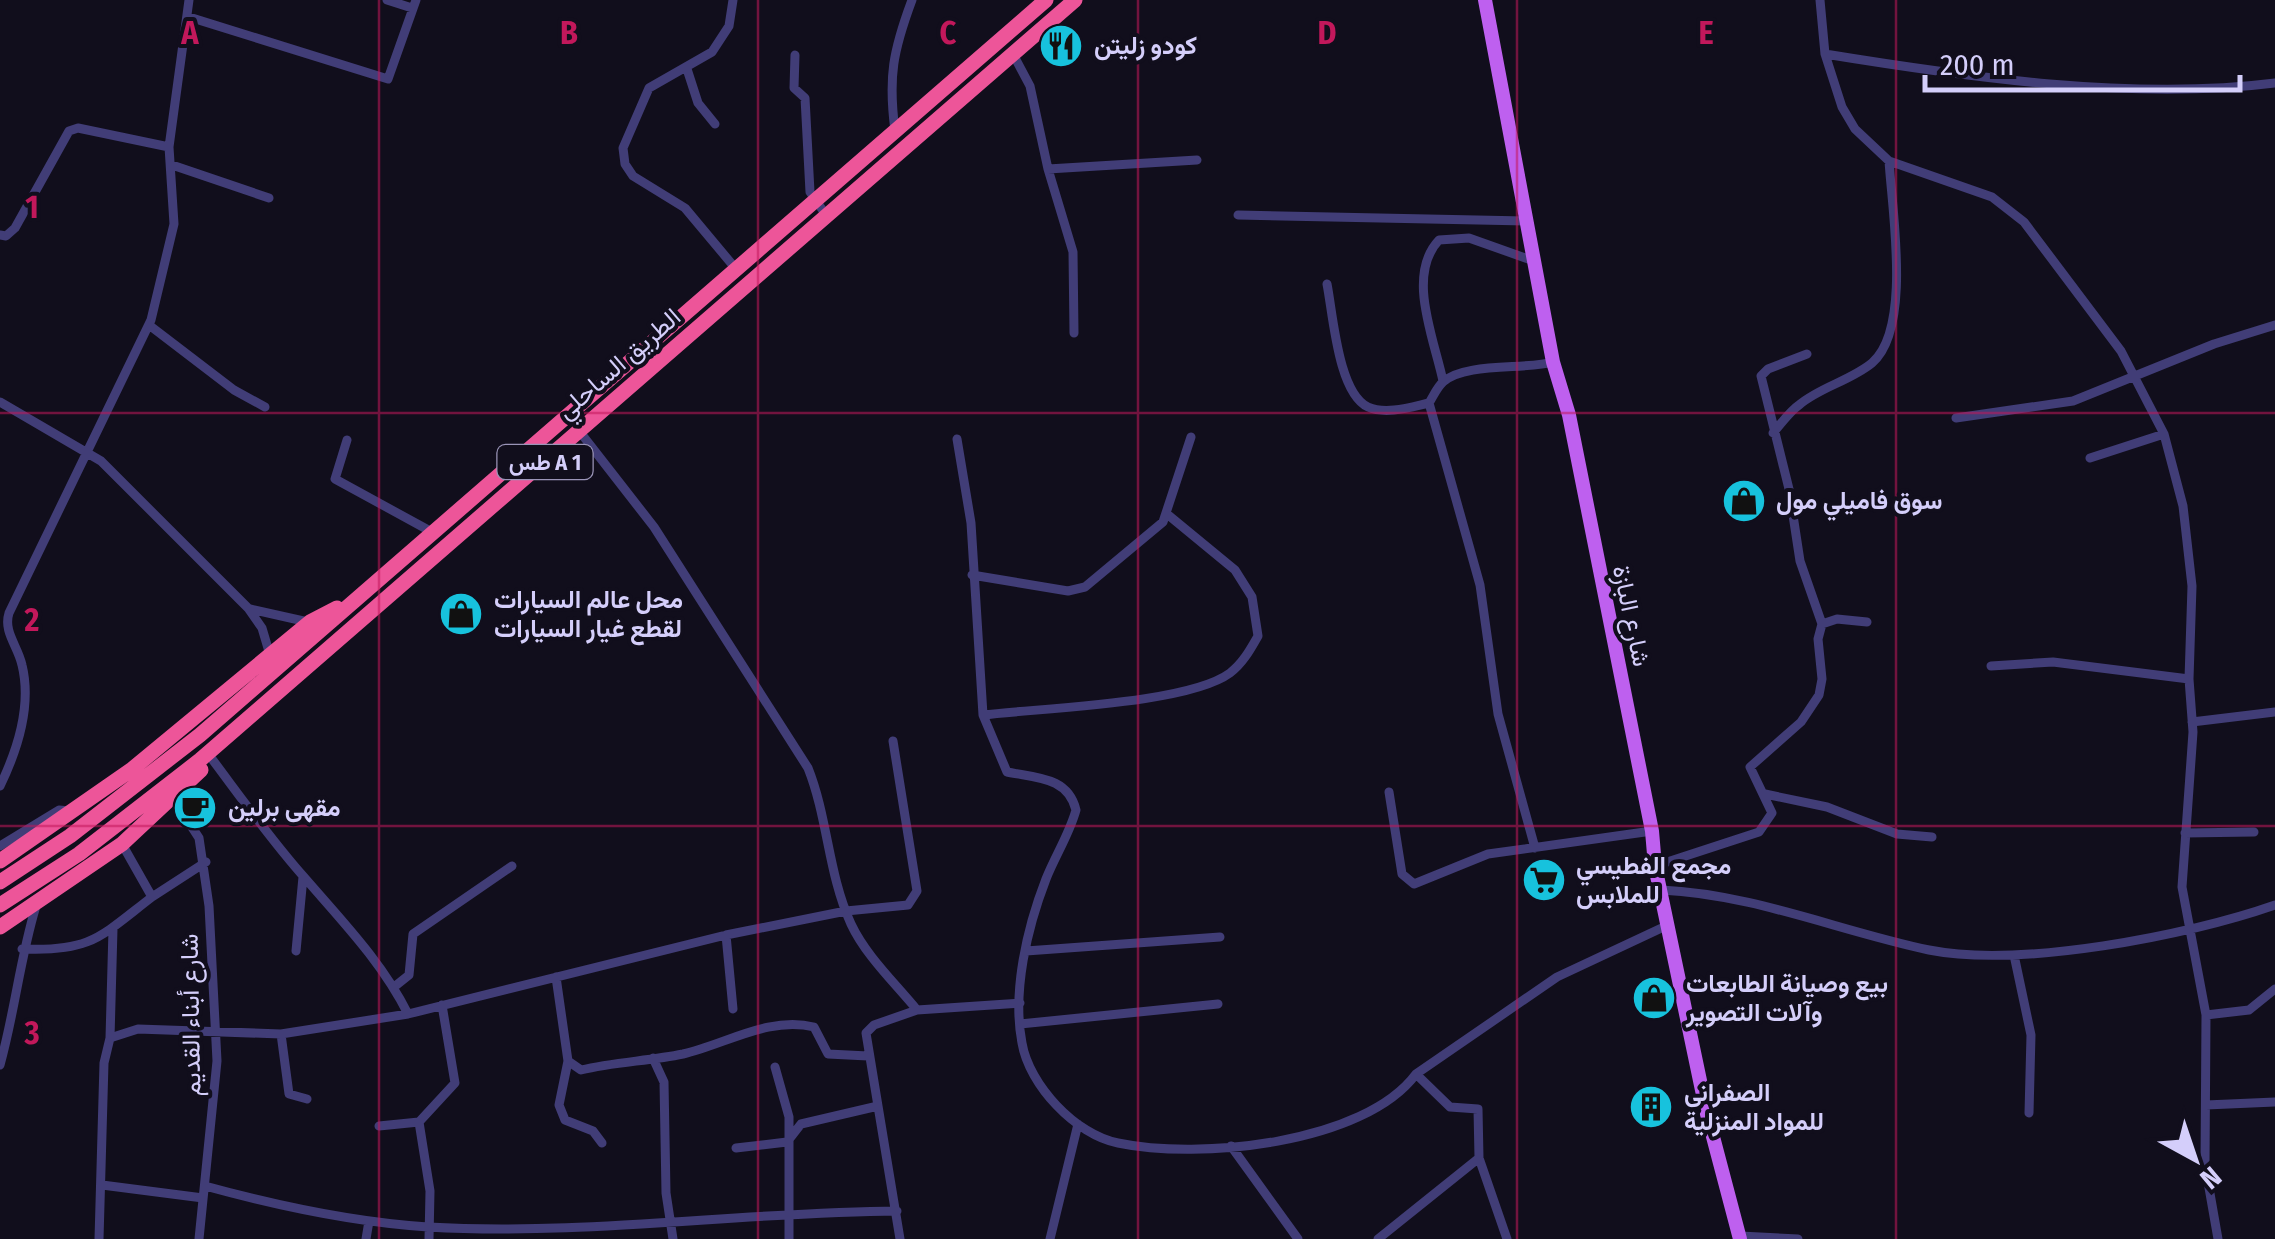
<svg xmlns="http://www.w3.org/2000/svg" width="2275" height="1239" font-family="'Fira Sans Condensed',Vazirmatn,sans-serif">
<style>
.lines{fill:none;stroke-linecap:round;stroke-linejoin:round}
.street{stroke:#413d77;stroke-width:9}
.primary{stroke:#be60ef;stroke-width:14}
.highway{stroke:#ed5599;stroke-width:15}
.grid{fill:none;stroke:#c2185b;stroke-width:2.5;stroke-opacity:0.55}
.labels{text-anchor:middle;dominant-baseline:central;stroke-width:8;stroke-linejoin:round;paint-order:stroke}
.shield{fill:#110e1c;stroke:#9a94b7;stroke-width:2.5}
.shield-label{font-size:22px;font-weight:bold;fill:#d4cefa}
.poi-label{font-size:25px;font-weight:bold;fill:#d4cefa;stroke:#110e1c;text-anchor:start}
.street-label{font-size:25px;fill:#d4cefa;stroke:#110e1c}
.grid-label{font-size:32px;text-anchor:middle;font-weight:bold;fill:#c2185b;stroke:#110e1c;stroke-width:8;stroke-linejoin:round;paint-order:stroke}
</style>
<rect width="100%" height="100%" fill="#110e1c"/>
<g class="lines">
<path class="street" d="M387 0 412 8
M733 0 729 26 712 52 649 88 623 148 625 164 633 176 685 208 736 269
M1820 0 1825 54 1842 107 1855 129 1889 161 1992 197 2024 222 2121 351 2164 434 2183 506 2192 586 2189 679 2193 732 2182 887 2206 1015 2205 1165 2218 1239
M189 17 388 79 416 0
M1013 54 1030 86 1048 169 1073 252 1074 333
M1825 54C1966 77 2134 101 2275 83
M795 55 794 88 805 98 810 192 826 215
M687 69 698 103 715 124
M895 131C888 77 893 51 912 0
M172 165 269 198
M1048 169 1197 160
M1238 215 1528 221
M0 235 6 236 15 228 69 131 78 128 169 147
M1327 284C1333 314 1338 393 1368 407 1386 415 1411 407 1429 403 1433 397 1437 387 1443 382 1465 362 1525 370 1553 362
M149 325 234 390 265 407
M1443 381C1434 338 1406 275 1439 240L1469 238 1534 261
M0 402 101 461 248 608 262 628 270 655
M1429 403 1480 585 1498 714 1535 848
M1956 418 2073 401 2214 344 2275 325
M580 432 654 527 808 768C828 818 828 874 851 924 866 956 895 983 917 1010L1020 1003
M1773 433C1781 424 1789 412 1799 405 1820 387 1850 381 1872 363 1912 329 1892 210 1889 161
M957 439 971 523 983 715 1007 772C1037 778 1068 777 1076 810 1069 835 1055 856 1046 879 1027 928 1012 992 1022 1043 1029 1085 1076 1135 1118 1143 1199 1160 1364 1144 1416 1074L1557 977 1668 925
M347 440 335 479 432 532
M2090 458 2164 434
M972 575 1068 591 1085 587 1163 522 1191 437
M250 609 308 622
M1822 624 1837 619 1867 622
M1991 666 2053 662 2189 679
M983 715C1040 708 1188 704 1230 673 1243 663 1250 650 1258 636L1252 597 1235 570 1167 514
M2192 722 2275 712
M212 759C242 799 271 840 304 877 342 921 382 962 408 1014
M0 786C18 749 32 706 22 665 18 646 3 632 9 613L151 320 174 224 169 147 189 0
M1389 792 1402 874 1414 884 1488 854 1652 831
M1765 794 1827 807 1897 834 1932 837
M173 798 199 838 209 906 217 1061 199 1239
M2185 833 2254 832
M0 846 59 810 70 811
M1655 866 1759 832 1772 813 1750 767 1801 722 1819 695 1822 679 1818 639 1822 624 1800 561 1789 489 1761 376 1768 369 1807 354
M1661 890C1753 894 1839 931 1929 950 2020 968 2187 936 2275 905
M152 897 206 862
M726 935 733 1009
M22 949C91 952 100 937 152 897L122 844
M296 951 303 877
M1026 951 1220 937
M2014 955 2031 1035 2029 1113
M556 977 568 1061 559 1105 565 1120 593 1131 602 1143
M394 987 409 975 413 934 512 866
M2206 1015 2249 1010 2275 989
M1020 1024 1218 1004
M281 1034 289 1094 307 1099
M110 1038 113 929
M653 1058 664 1082 666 1193 673 1239
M568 1061 581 1070C614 1062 649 1061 683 1054 726 1044 769 1016 814 1027L828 1054 868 1056
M0 1065C15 1011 20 958 36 906
M775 1067 789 1117V1239
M1416 1074 1450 1107 1478 1109 1479 1158 1507 1239
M2206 1105 2275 1102
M878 1106 900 1239
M379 1126 419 1122
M1231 1146 1298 1239
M736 1148 787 1142 801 1124 878 1106 866 1033 874 1025 917 1010
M102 1185 203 1198
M205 1186C278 1206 351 1222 428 1227 584 1236 741 1212 897 1211
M1740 1236 1798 1239
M99 1239 104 1063 110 1038 138 1029 281 1034 408 1014 726 935 846 911 908 905 917 891 893 741
M366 1239 369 1221
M429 1239 430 1191 419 1122 455 1083 442 1005
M1050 1239 1078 1124
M1378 1239 1479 1158"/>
<path class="primary" d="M1485 0 1553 362 1569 415 1652 831 1655 866 1707 1114 1740 1239"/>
<path class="highway" d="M0 861 131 770 310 622 337 608
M0 882 70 836 200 735 1046 0
M0 905 79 854 200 760 1075 0
M0 927 122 844 201 770"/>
</g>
<path class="grid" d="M379 0V1239M758 0V1239M1138 0V1239M1517 0V1239M1896 0V1239M0 413H2275M0 826H2275"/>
<defs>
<g id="restaurant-disc" transform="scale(2.25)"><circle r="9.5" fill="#17c2dd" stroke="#110e1c"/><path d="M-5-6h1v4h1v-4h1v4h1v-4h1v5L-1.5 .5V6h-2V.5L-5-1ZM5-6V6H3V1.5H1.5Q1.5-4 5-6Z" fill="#111"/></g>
<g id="shop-disc" transform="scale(2.25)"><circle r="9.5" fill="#17c2dd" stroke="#110e1c"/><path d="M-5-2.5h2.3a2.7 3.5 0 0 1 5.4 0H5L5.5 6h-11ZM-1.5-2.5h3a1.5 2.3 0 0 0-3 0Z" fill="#111"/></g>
<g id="cafe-disc" transform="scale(2.25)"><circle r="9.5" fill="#17c2dd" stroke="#110e1c"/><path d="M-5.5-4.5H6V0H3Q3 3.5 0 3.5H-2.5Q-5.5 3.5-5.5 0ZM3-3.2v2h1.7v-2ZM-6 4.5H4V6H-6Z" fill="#111"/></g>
<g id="supermarket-disc" transform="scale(2.25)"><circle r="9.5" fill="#17c2dd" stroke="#110e1c"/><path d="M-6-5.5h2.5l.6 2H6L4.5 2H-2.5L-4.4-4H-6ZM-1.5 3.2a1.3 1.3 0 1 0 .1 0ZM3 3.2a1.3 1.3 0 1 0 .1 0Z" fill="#111"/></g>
<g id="building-disc" transform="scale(2.25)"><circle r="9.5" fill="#17c2dd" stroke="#110e1c"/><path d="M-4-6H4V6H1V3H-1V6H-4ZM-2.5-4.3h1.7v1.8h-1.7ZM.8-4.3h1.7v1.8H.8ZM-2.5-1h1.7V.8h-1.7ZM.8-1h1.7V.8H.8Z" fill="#111"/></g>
</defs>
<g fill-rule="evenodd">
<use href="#restaurant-disc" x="1061" y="46"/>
<use href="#shop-disc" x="1744" y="501"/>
<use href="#shop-disc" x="461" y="614"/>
<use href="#cafe-disc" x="195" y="808"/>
<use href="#supermarket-disc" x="1544" y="880"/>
<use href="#shop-disc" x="1654" y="998"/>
<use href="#building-disc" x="1651" y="1107"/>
</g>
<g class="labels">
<rect class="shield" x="497.5" y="445" width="95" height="34" rx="8"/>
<g class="shield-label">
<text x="545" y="462">طس A 1</text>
</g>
<g class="poi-label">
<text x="1094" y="46">كودو زليتن</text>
<text x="1776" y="501">سوق فاميلي مول</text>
<text x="494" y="600">محل عالم السيارات<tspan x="494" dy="29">لقطع غيار السيارات</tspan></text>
<text x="228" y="808">مقهى برلين</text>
<text x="1576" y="866">مجمع الفطيسي<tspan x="1576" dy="29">للملابس</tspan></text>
<text x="1686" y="984">بيع وصيانة الطابعات<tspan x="1686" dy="29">وآلات التصوير</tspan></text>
<text x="1684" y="1093">الصفراني<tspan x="1684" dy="29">للمواد المنزلية</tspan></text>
</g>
<g class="street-label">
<text transform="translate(619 364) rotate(-41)">الطريق الساحلي</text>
<text transform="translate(1631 616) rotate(78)">شارع البازة</text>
<text transform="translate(191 1015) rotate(-91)">شارع أبناء القديم</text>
</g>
</g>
<g class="grid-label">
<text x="190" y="44">A</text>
<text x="569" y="44">B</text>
<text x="948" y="44">C</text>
<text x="1327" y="44">D</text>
<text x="1706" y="44">E</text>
<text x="32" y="218">1</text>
<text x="32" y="631">2</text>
<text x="32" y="1044">3</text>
</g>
<g transform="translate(2195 1159) rotate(140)" stroke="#110e1c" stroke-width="8" paint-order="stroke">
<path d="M0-8L18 38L0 25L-18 38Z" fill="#d4cefa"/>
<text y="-15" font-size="28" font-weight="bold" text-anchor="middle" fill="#d4cefa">N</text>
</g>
<path d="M1925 75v15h315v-15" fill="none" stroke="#d4cefa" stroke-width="5"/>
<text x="1940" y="75" font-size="30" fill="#d4cefa" stroke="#110e1c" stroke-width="8" paint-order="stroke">200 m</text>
</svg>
